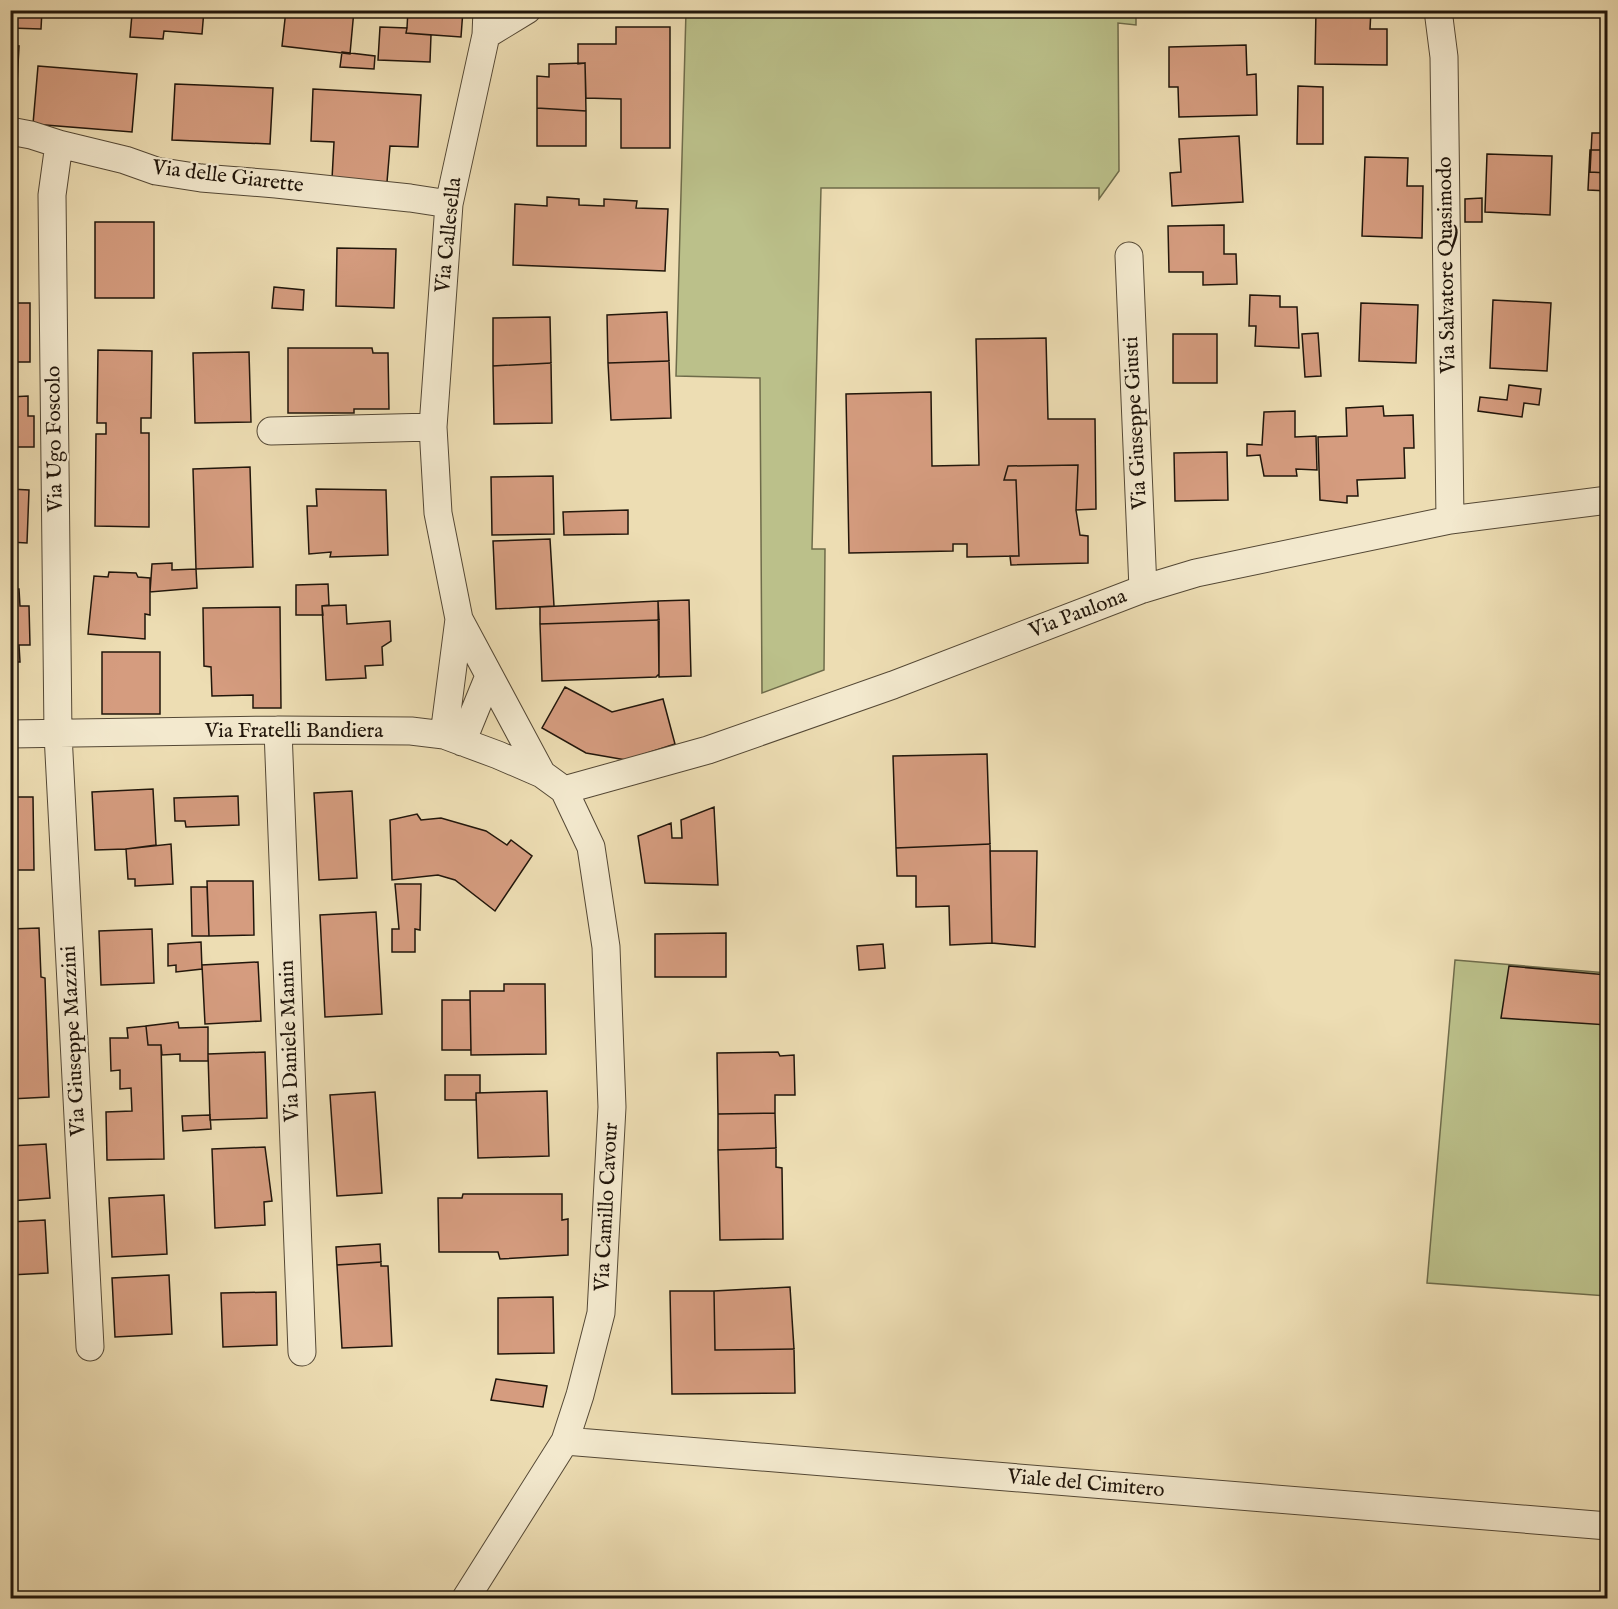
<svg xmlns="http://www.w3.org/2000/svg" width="1618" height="1609" font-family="'IM FELL English',serif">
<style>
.green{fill:#bbc08a;stroke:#6e6b4a;stroke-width:1.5}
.building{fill:#d59c7f;stroke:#21160b;stroke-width:1.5}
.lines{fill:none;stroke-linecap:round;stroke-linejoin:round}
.minor-casing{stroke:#544835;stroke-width:29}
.minor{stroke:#f3e9ce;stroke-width:27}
.labels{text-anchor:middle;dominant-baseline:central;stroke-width:4.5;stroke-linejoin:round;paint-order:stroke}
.street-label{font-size:21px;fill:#21160b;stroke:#f3e9ce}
</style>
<rect width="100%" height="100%" fill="#edddb3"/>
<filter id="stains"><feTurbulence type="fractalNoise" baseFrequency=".00333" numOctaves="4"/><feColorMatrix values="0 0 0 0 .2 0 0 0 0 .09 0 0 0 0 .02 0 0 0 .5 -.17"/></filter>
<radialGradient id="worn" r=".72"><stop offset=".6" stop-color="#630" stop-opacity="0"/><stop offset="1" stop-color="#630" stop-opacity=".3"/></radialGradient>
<path class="green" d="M686 11H1136V25L1118 23 1119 171 1099 199V188H821L812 549H825L824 670 762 693 760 378 676 376Z
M1455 960 1607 973V1296L1427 1283Z"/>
<path class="building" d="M10 10H42L41 29 10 28Z
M125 10H204L202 34 164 31 163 39 130 37 132 14 125 13Z
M286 10H354L350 54 282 46Z
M408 10H463L461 37 406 33 407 28Z
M1316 10H1371L1370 29H1387V65L1315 64Z
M380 27 407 28 406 33 431 35 430 62 378 60Z
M616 27H670V148H621V99L586 98 585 63 578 64V44H616Z
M10 45 19 46 15 122H10Z
M1246 45 1247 75 1256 74 1257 115 1179 117 1178 87H1169V47Z
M342 52 375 56 374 69 340 67Z
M585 63 586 111 537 108V76L549 77V64Z
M38 66 137 74 132 132 33 124Z
M175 84 273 88 270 144 172 140Z
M1298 86 1323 87V144H1297Z
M313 89 421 95 418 147 390 146 387 182 332 179 334 142 311 141Z
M537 108 586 111V146H537Z
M1592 133H1604V142H1608V173L1590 172Z
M1239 136 1243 202 1172 206 1170 173 1181 172 1179 139Z
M1590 150H1602L1601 160H1608V191L1588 190Z
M1487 154 1552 156 1550 215 1485 212Z
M1365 157 1408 158 1407 186H1423L1422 238 1362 236Z
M547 197 579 199V205L604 206V199L637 201 636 208 668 209 665 271 513 265 515 204 547 206Z
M1482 198V222H1465V199Z
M95 222H154V298H95Z
M1224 225V254H1236L1237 284 1203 285V272H1169L1168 226Z
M337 248 396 249 394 308 336 306Z
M274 287 304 290 303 310 272 308Z
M1250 295 1280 296V307H1297L1299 348 1255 346 1256 326H1249Z
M1493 300 1551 303 1547 371 1490 368Z
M10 303H30V362H10Z
M1361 303 1418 305 1416 363 1359 361Z
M667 312 669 361 608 363 607 315Z
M550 317 551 363 493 366V318Z
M1318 333 1321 376 1305 377 1302 334Z
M1173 334H1217V383H1173Z
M1046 338 1048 419H1095L1096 509 1076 510 1078 465 1008 466 1004 480H1016L1019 556 967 557V544H953V551L849 553 846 394 931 392 932 466 979 465 976 339Z
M288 348H372L373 353H388L389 409H354V413H288Z
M98 350 152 351 151 418H141V433H149V527L95 526 96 434H106V423H97Z
M249 352 251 422 195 423 193 353Z
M669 361 671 418 611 420 608 363Z
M551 363 552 423 494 424 493 366Z
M1509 385 1541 389 1539 405 1524 403 1522 417 1478 411 1480 397 1507 400Z
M28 396V416H34V447H10V397Z
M1383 406 1384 416 1413 415 1414 448H1404L1405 478 1357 480 1358 496H1347V503L1320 500 1318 437 1347 436 1346 408Z
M1295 411V437L1316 436 1317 470 1296 469 1297 476H1264L1260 455 1247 456V444L1262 445 1264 412Z
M1227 452 1228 500 1175 501 1174 453Z
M1078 465 1076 510 1080 535 1088 536V563L1011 565 1010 556H1019L1016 480H1004L1008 466Z
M250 467 253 567 196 569 193 469Z
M553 476 554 534 492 535 491 477Z
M10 489 29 490 27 543 10 542Z
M316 489 386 490 388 555 330 557 331 552 309 554 307 506H317Z
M628 510V534L564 535 563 512Z
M550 539 554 606 496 609 493 541Z
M172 563V570L196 569 197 588 150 592 152 564Z
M109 572 136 573 138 577 150 578V615L145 614V639L88 634 94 576 108 577Z
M328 584 329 605 322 606 323 615H296V585Z
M10 589H19L20 606H29L30 645H19L20 662H10Z
M689 600 691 676 659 677 658 601Z
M658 601 659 620 540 624V607Z
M346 605 347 624 390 621 391 641 382 647 383 665 365 666 366 678 326 680 322 606Z
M280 607 281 708H253V695L212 696 211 667 204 666 203 608Z
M659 620V674L656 677 542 681 540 624Z
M102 652H160V714H102Z
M565 687 612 712 663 699 675 744 626 760 586 753 542 728Z
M987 754 990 844 896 848 893 756Z
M153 789 156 845 126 849 95 850 92 792Z
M352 791 357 878 319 880 314 793Z
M238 796 239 825 186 827 185 821H175L174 798Z
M10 797H33L34 870H10Z
M714 807 718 885 645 883 638 836 671 823 672 838H682L681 820Z
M417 814 421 820 441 818 486 831 507 845 511 840 532 856 495 911 455 880 438 875 392 880 390 820Z
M171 844 173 884 135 886V879H128L126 849Z
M990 844 992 943 950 945 949 906 916 907V876H897L896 848Z
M990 851H1037L1035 947 992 943Z
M207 881H253L254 935 209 936Z
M395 884H421L420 930 415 929V952H392V929H399Z
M191 887H207L209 936H192Z
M376 912 382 1014 325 1017 320 915Z
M39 928 41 977 45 978 49 1097 10 1099V929Z
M152 929 154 983 101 985 99 931Z
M726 933V977H655V934Z
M201 942 202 969 176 972V965L168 966V944Z
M883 944 885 968 859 970 857 946Z
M258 962 261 1021 205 1024 202 965Z
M1509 966 1607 975 1608 973V1025L1501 1018Z
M504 984H545L546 1054 471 1055 470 991H504Z
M442 1000H470L471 1050H442Z
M178 1022 179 1028 208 1027V1061H180V1054L162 1055 161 1045H148L146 1026Z
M146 1026 148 1045H161L164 1159 107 1160 106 1112 132 1111 131 1088 120 1089V1070L111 1071 110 1038H128L127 1028Z
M265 1052 267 1118 210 1120 208 1054Z
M778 1052 780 1056 794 1055 795 1095H775V1113L718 1114 717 1053Z
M445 1075H480V1093H476V1100H445Z
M547 1091 549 1156 478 1158 476 1093Z
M375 1092 382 1193 337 1196 330 1095Z
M775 1113 776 1148 718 1150V1114Z
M210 1115 211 1129 183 1131 182 1116Z
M46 1144 50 1198 10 1201V1146Z
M265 1147 272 1201 264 1202 265 1225 215 1228 212 1149Z
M776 1148V1167L782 1168 783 1239 720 1240 718 1150Z
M463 1194H562V1220L568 1219V1255L500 1259 498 1252H439L438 1198H462Z
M164 1195 167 1254 112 1257 109 1198Z
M45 1220 48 1273 10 1275V1222Z
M380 1244 381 1262 337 1265 336 1247Z
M381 1262V1266H388L392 1346 342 1348 337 1265Z
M10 1275H16V1294H10Z
M169 1275 172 1334 115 1337 112 1278Z
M790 1287 794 1349 715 1350 714 1291Z
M670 1291H714L715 1350 794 1349 795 1393 672 1394Z
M276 1292 277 1345 223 1347 221 1293Z
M553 1297 554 1353 498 1354V1298Z
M496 1379 547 1386 543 1407 491 1400Z"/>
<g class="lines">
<g class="minor-casing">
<path id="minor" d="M487 10 486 35 449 204 433 427 438 513 459 619 542 774
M1438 10 1444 57 1450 520
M486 35 527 10
M10 131 31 135 59 144 125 160 156 171 201 178 276 184 410 198 449 204
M59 144 52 195 58 734 90 1347
M1129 256 1143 589
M271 431 433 427
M278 730 302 1352
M10 734 278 730 411 731 444 735 498 755 542 774 564 790 591 847 606 947 612 1107 601 1313 580 1395 565 1441 466 1598
M444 735 459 619
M462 742 489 676
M564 790 708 750 893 685 1143 589 1196 573 1450 520 1608 500
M565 1441 1608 1526"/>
</g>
<use href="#minor" class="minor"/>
</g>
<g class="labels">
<g class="street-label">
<text transform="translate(228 177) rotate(7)">Via delle Giarette</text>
<text transform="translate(449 235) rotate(-84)">Via Callesella</text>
<text transform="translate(1447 265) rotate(-91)">Via Salvatore Quasimodo</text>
<text transform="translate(1136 423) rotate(-93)">Via Giuseppe Giusti</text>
<text transform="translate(55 439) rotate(-91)">Via Ugo Foscolo</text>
<text transform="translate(1078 614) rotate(-21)">Via Paulona</text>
<text x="294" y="731">Via Fratelli Bandiera</text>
<text transform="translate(74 1041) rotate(-93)">Via Giuseppe Mazzini</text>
<text transform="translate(290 1041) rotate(-92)">Via Daniele Manin</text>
<text transform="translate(607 1207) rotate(-87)">Via Camillo Cavour</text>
<text transform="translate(1086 1484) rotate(5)">Viale del Cimitero</text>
</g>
</g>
<rect width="1618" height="1609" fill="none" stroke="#edddb3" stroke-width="36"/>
<rect x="12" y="12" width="1594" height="1585" fill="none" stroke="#21160b" stroke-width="3"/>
<rect x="18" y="18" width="1582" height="1573" fill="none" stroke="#21160b" stroke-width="1.5"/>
<rect width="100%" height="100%" filter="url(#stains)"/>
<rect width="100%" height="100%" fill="url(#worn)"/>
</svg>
